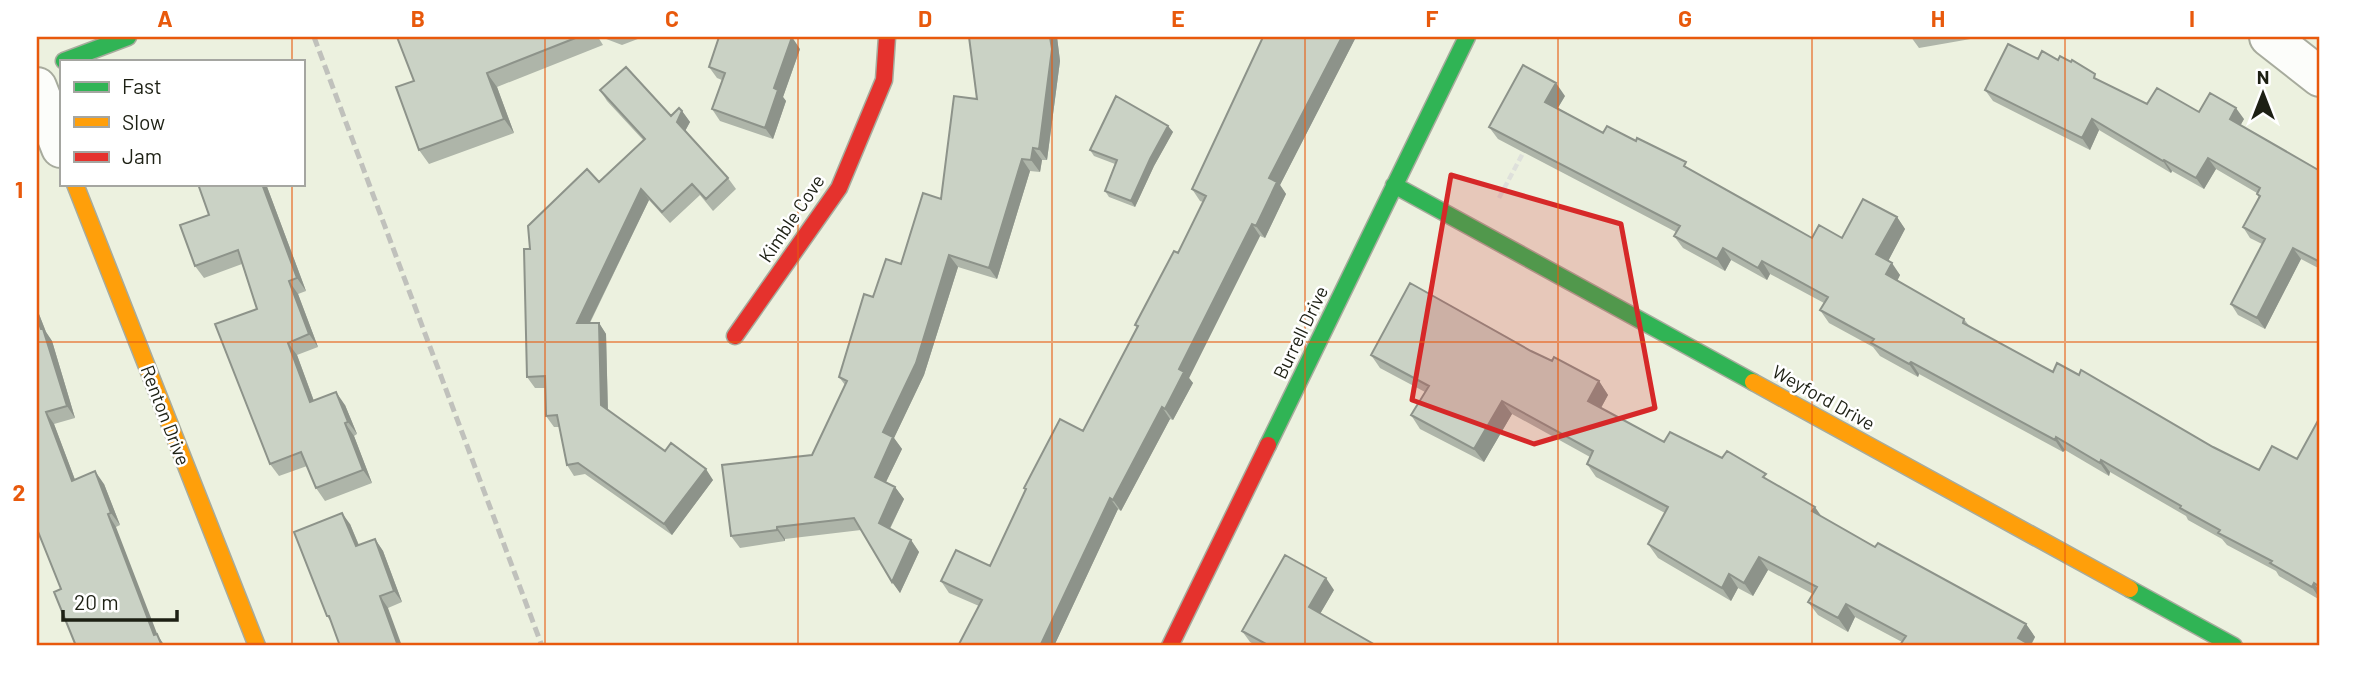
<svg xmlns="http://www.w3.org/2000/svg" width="2357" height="683" font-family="Barlow,sans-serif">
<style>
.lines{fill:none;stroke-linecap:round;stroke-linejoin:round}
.street-casing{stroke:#a7ab9d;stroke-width:42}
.fast-casing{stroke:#a7ab9d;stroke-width:19}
.slow-casing{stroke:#a7ab9d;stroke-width:19}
.jam-casing{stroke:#a7ab9d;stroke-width:19}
.path{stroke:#dee0db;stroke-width:4.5;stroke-dasharray:7 3.5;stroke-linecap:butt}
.street{stroke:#fcfdfa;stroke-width:38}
.fast{stroke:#30b455;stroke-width:16}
.slow{stroke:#ff9f0a;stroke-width:16}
.jam{stroke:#e5322d;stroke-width:16}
.rail{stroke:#c0c1bc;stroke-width:5;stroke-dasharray:10 5;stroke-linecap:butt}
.wall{fill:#aeb5a9}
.shaded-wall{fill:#8d938a}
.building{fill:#cad2c5;stroke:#8d938a;stroke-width:2}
.marked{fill:#d62828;fill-opacity:0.2;stroke:#d62828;stroke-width:5;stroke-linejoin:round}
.grid{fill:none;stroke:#e8590c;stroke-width:2;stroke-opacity:0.55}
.labels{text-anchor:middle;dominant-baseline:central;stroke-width:5;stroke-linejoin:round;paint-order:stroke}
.street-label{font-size:19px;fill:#1d2014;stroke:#fff}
.neatline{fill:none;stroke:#e8590c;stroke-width:2.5}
.grid-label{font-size:23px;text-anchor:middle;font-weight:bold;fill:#e8590c}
</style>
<rect width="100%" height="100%" fill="#ecf1df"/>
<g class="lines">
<g class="street-casing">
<path id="street" d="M2269 37 2320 77
M37 87 61 148"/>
</g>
<g class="fast-casing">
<path id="fast" d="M64 61 128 37
M1394 185 1753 382
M1268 445 1467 37
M2130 589 2234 646"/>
</g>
<g class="slow-casing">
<path id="slow" d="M75 184 257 646
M1753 382 2130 589"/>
</g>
<g class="jam-casing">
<path id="jam" d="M735 336 839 188 884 80 887 37
M1170 646 1268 445"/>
</g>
<path class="path" d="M1499 198 1523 153"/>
<use href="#street" class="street"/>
<use href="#fast" class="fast"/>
<use href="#slow" class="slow"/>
<use href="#jam" class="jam"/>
<path class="rail" d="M314 37 542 646"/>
</g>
<path class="wall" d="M397 37H598L603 45 497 87 514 133 429 164 419 150 414 81Z
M601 37H643L622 45Z
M969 37H1057L1060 61 1047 160H1042L1040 172 1030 171 997 279 958 267 924 375 894 438 902 449 886 482 895 487 904 499 890 529 911 540 919 552 900 593 861 530 785 539V541L740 548 731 536 812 455 845 385 839 377 873 297 901 264 941 199 977 99Z
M1263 37H1356L1280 185 1286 194 1265 238 1260 236 1189 378 1193 383 1173 420 1170 419 1121 511 1118 509 1054 646H958L979 606 949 593 941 581 990 566 1025 491 1024 488 1083 431 1137 328 1135 325 1178 253 1203 202 1200 201 1192 189Z
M1911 37H1982L1919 48Z
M800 49 783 97 786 101 773 139 720 121 712 109 722 80 717 78 709 67Z
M2038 59 2058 60 2147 104 2244 119 2240 125 2320 171V269L2301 259 2265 329 2238 315 2231 304 2262 244 2250 238 2243 227 2259 198 2257 194V193L2216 169 2204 189 2172 171 2171 173 2099 130 2090 150 1993 101 1985 90Z
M600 90 671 116 682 111 690 122 685 131 728 178 736 189 713 211 700 195 670 223 649 200 590 323H599L606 334 608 411 665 451 713 480 672 535 585 474 574 476 567 465 560 427H554L546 416V388H535L527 377 530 249 599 182 644 141 607 101Z
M1565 96 1558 108 1603 133 1692 171 1812 238H1842L1897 217 1905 229 1888 261 1900 275 1897 281 1964 319 1970 327 2053 372 2213 447 2259 470 2297 459 2320 417V600L2279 576 2276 571 2227 545 2222 539 2188 520 2186 516 2110 472 2109 476 2065 450 2063 452 1919 374 1918 377 1880 356 1873 347 1829 323 1820 310 1824 303 1770 274 1767 280 1731 260 1725 271 1683 248 1674 236 1676 232 1498 139 1489 127Z
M1168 126 1173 132 1154 166 1135 207 1109 197 1105 191 1115 164 1094 156 1090 150Z
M266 184 306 291 298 294 318 347 297 355 314 401 345 405 357 434 354 436 372 483 325 501 316 488 307 466 279 476 270 464 257 309 242 264 204 278 195 266 209 215Z
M37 309 46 332 52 341 75 418 54 424 75 480 104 484 120 525 116 527 61 589 40 537 37 539Z
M1531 351 1552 361 1599 381 1608 395 1601 408 1664 442 1722 458 1771 482 1822 517 1875 547 2026 624 2035 637 2031 646H2032H1901L1900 645 1902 642 1855 617 1848 632 1818 615 1808 602 1813 594 1768 570 1753 596 1738 588 1731 601 1658 558 1648 544 1665 513 1596 477 1587 464 1590 457 1512 414 1484 462 1420 429 1411 415 1425 392 1380 368 1371 355Z
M350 524 359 545 375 539 383 551 402 602 388 608 331 622 327 616Z
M1334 590 1320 614 1377 646H1257L1250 642 1242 631Z"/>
<path class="shaded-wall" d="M792 37 800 49 783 97 786 101 773 139 765 128 774 88Z
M1050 37H1057L1060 61 1047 160 1039 149Z
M1342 37H1356L1280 185 1286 194 1265 238 1256 226 1269 178Z
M487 73 497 87 514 133 504 119Z
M1556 83 1565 96 1554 114 1545 102Z
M2236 108 2244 119 2238 130 2230 119Z
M682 111 690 122 684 133 677 122Z
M2092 119 2099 130 2090 150 2082 138Z
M1168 126 1173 132 1154 166 1135 207 1131 201 1150 159Z
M1033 148 1042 160 1040 172 1031 160Z
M2208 158 2216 169 2204 189 2196 178Z
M1022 159 1030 171 997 279 989 268Z
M2164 160 2172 171 2171 173 2163 161Z
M262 184H266L306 291 297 278Z
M641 189 649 200 584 334 577 323Z
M1897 217 1905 229 1885 267 1876 254Z
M1252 224 1260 236 1189 378 1193 383 1173 420 1165 409 1179 369Z
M1723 248 1731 260 1725 271 1717 259Z
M2293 248 2301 259 2265 329 2257 318Z
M949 255 958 267 924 375 894 438 902 449 883 488 875 477 883 432Z
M1762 261 1770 274 1767 280 1758 268Z
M1892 263 1900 275 1894 287 1886 274Z
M289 281 298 294 318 347 309 334Z
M37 309 46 332 52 341 75 418 67 406 37 318Z
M599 323 606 334 608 416 601 405Z
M288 343 297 355 319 415 310 402Z
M1911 362 1919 374 1918 377 1909 364Z
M1599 381 1608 395 1597 415 1588 401Z
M336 392 345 405 357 434 348 422Z
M1502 401 1512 414 1484 462 1474 449Z
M1162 407 1170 419 1121 511 1113 500Z
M46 412 54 424 80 493 72 481Z
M345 423 354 436 372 483 363 470Z
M2056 437 2065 450 2063 452 2055 440Z
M2101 460 2110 472 2109 476 2100 463Z
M706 469 713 480 672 535 664 524Z
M95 471 104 484 120 525 111 513Z
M895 487 904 499 887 534 879 523Z
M1110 498 1118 509 1054 646H1042L1041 644Z
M1815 507 1824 520 1812 511Z
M342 513 350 524 364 558 356 546Z
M108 514 116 527 158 636 165 646H162L154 635Z
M777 527 785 539V541L777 530Z
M375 539 383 551 402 602 394 591Z
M911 540 919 552 900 593 892 582Z
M1759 557 1768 570 1753 596 1744 583Z
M1729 574 1738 588 1731 601 1722 588Z
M1326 578 1334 590 1317 619 1309 607Z
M2314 583 2320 592V599L2312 587Z
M380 596 388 608 402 646H398Z
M1846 604 1855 617 1848 632 1838 618Z
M2026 624 2035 637 2030 646 2018 638Z"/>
<path class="building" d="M397 37H578L487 73 504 119 419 150 396 87 414 81Z
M719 37H792L774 88 778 90 765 128 712 109 725 73 709 67Z
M969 37H1050L1052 49 1039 149 1033 148 1031 160 1022 159 989 268 949 255 916 363 883 432 893 437 875 477 895 487 879 523 911 540 892 582 854 518 777 527V530L731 536 722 465 812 455 847 381 839 377 864 294 873 297 886 259 901 264 923 193 941 199 954 96 977 99Z
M1263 37H1342L1269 178 1277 182 1256 226 1252 224 1179 369 1184 372 1165 409 1162 407 1113 500 1110 498 1041 644 1043 645 1042 646H958L982 600 941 581 956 550 990 566 1026 489 1024 488 1060 419 1083 431 1138 326 1135 325 1174 251 1178 253 1206 196 1192 189Z
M2008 44 2038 59 2042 51 2058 60 2060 56 2071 62 2072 60 2095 74 2094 78 2147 104 2157 88 2199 112 2210 93 2236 108 2230 119 2320 171V262L2293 248 2257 318 2231 304 2265 239 2243 227 2260 196 2257 194 2260 188 2208 158 2196 178 2164 160 2163 161 2092 119 2082 138 1985 90Z
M1523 65 1556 83 1545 102 1603 133 1607 126 1636 141 1637 138 1686 162 1684 166 1812 238 1819 225 1842 238 1863 199 1897 217 1876 254 1892 263 1886 274 1964 319 1963 323 2053 372 2057 363 2079 375 2081 370 2213 447 2259 470 2272 446 2297 459 2320 417V587L2314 583 2312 587 2270 563 2272 561 2218 533 2220 530 2180 508 2181 506 2101 460 2100 463 2056 437 2055 440 1911 362 1909 364 1871 343 1874 339 1820 310 1828 297 1762 261 1758 268 1723 248 1717 259 1674 236 1680 226 1489 127Z
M626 67 671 116 679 108 682 111 677 122 728 178 706 199 692 184 662 212 641 189 577 323H599L601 405 665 451 671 443 706 469 664 524 578 463 567 465 557 415 546 416 545 376 527 377 524 249H530L528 226 587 169 599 182 645 139 600 90Z
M1116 96 1168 126 1150 159 1131 201 1105 191 1117 160 1090 150Z
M198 184H262L297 278 289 281 309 334 288 343 310 402 336 392 348 422 345 423 363 470 316 488 301 452 270 464 215 324 257 309 238 250 195 266 180 225 209 215Z
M1410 283 1531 351 1552 361 1554 357 1599 381 1588 401 1664 442 1670 432 1722 458 1727 451 1766 474 1763 477 1815 507 1812 511 1875 547 1878 543 2026 624 2018 638 2032 646H1902L1900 645 1906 636 1846 604 1838 618 1808 602 1817 587 1759 557 1744 583 1729 574 1722 588 1648 544 1668 507 1587 464 1593 451 1502 401 1474 449 1411 415 1429 386 1371 355Z
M37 318 41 329H43L67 406 46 412 72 481 95 471 111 513 108 514 154 635 157 634 162 646H76L54 592 61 589 37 529Z
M342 513 356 546 375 539 394 591 380 596 398 646H340L329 616H327L294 532Z
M1285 555 1326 578 1309 607 1377 646H1267L1268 645 1242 631Z"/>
<path class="marked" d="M1451 175 1621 224 1655 408 1534 444 1412 400Z"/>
<path class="grid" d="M292 37V61M545 37V646M798 37V646M1052 37V646M1305 37V646M1558 37V646M1812 37V646M2065 37V646M292 184V646M37 342H2320"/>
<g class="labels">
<g class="street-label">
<text transform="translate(791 218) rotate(-56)">Kimble Cove</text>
<text transform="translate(1300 332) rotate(-64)">Burrell Drive</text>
<text transform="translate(1824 397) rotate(29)">Weyford Drive</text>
<text transform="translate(166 415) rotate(69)">Renton Drive</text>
</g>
</g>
<rect width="2357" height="683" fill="none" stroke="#ffffff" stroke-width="77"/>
<rect x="60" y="60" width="245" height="126" fill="#ffffff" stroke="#a5a6a1" stroke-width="2"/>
<rect x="74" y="82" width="35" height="10" fill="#30b455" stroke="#a5a6a1" stroke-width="2"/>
<text x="122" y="94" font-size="21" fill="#1d2014">Fast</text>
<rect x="74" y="117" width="35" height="10" fill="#ff9f0a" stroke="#a5a6a1" stroke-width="2"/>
<text x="122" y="130" font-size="21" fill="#1d2014">Slow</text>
<rect x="74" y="152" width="35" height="10" fill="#e5322d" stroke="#a5a6a1" stroke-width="2"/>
<text x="122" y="164" font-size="21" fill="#1d2014">Jam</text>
<g transform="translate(2263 94)" stroke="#ffffff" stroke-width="5" paint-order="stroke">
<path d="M0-5L12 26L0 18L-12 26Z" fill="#1d2014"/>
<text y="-10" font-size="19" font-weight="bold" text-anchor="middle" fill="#1d2014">N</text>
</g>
<path d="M63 610v10h114v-10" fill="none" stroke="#1d2014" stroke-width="3.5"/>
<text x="74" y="610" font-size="21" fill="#1d2014" stroke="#ffffff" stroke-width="5" paint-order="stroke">20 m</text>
<rect x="38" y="38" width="2280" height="606" class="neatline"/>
<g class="grid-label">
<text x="165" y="27">A</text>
<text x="418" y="27">B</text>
<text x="672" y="27">C</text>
<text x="925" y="27">D</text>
<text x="1178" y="27">E</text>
<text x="1432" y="27">F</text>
<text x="1685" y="27">G</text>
<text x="1938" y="27">H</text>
<text x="2192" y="27">I</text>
<text x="19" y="198">1</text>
<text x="19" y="501">2</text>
</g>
</svg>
